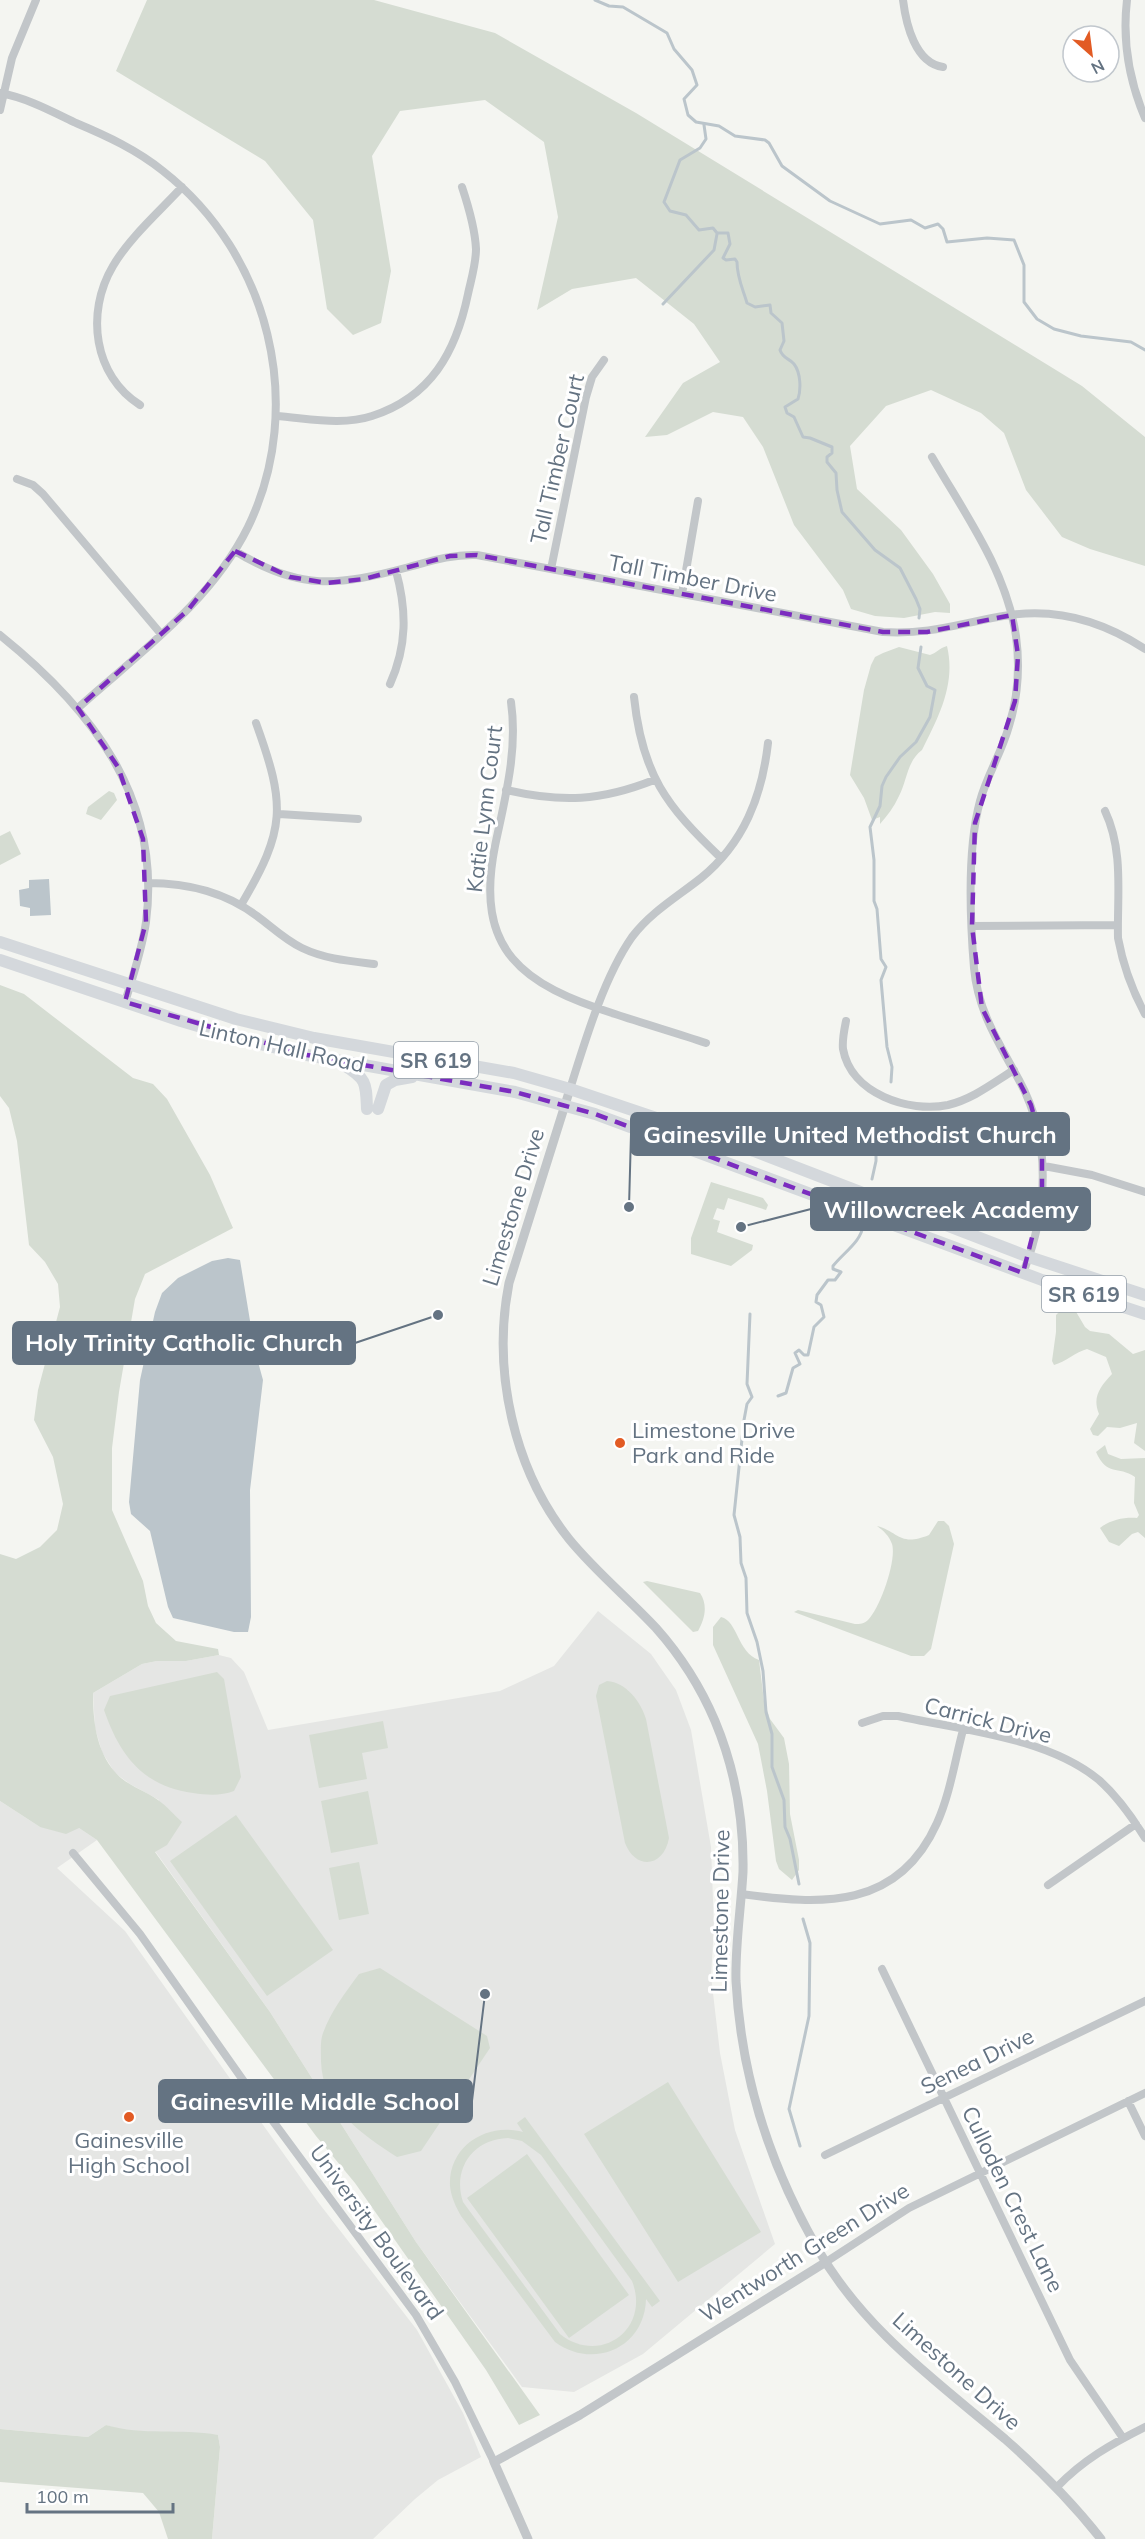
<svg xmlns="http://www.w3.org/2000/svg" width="1145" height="2539" font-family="Mulish,sans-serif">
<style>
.built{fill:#e5e6e4}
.green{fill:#d5dcd2;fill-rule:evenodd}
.water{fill:#bbc5cb}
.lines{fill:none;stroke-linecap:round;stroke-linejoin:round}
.stream{stroke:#bbc5cb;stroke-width:3}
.minor{stroke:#c2c6c9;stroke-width:8}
.tertiary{stroke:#c2c6c9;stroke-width:9}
.primary{stroke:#d4d8dc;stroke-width:12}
.marked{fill:none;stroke:#7b2cbf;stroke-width:4.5;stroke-dasharray:12 8;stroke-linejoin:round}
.poi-dot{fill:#e25b24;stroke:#fff;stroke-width:2}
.labels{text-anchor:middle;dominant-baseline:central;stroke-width:6;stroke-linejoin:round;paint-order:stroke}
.shield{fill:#fff;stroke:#929da8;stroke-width:1.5}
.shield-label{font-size:21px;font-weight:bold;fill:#647382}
.street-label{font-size:22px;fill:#647382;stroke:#fff}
.poi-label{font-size:22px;fill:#647382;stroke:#fff;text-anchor:start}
.leader{fill:none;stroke:#647382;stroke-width:2}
.callout-dot{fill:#647382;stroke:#fff;stroke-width:2}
.callout{fill:#647382;stroke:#647382;stroke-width:2}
.callout-label{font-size:24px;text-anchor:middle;font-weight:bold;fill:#fff}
</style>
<rect width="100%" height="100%" fill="#f4f5f1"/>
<path class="built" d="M598 1611 651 1654 676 1690 691 1730 711 1847 714 1927 711 1976 720 2053 735 2130 775 2244 643 2354 574 2392 522 2387 416 2242 270 2012 155 1851 159 1800 130 1784 115 1773 102 1752 95 1728 93 1693 142 1664 157 1661H186L219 1655 231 1658 244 1672 268 1730 500 1691 554 1666Z
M0 1801 40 1827 79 1828 97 1840 57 1868 125 1931 318 2202 417 2330 463 2413 481 2457 438 2480 415 2499 373 2539H212L220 2447 218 2435 125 2431 106 2425 88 2437 0 2429Z"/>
<path class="green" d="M147 0H374L495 33 636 113 1082 386 1145 437V566L1090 549 1062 537 1026 490 1004 433 981 413 931 390 886 406 850 446 857 489 901 530 933 574 950 604V613L935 612 904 618 875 616 851 609 843 590 794 525 763 447 743 417 713 412 667 435 645 437 683 383 720 362 694 324 636 278 572 289 537 310 558 217 544 142 485 100 400 111 372 156 391 271 381 323 353 335 327 309 313 220 265 161 116 71Z
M947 646C956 684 939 716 922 750 907 761 907 781 899 796 894 807 887 816 880 824V817L872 820 864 798 850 775 864 690 871 665 875 657 883 653 899 647 930 655C937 653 939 648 947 646Z
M109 791 114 793 117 800 101 820 86 814 88 807Z
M10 831 21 854 0 865V836Z
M0 985 24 994 133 1078 153 1084 167 1099 210 1175 233 1228 145 1274 135 1299 119 1392 112 1448V1510L143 1581 148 1606 156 1623 176 1641 218 1649 219 1655 186 1661H157L142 1664 93 1693C93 1721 96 1750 115 1772 126 1785 144 1790 158 1800 167 1806 174 1815 182 1822L167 1845 155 1852 270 2012 416 2242 540 2415 519 2425 486 2370 355 2183 316 2136 97 1840 79 1828 66 1834 40 1827 0 1801V1554L16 1559 40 1547 57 1530 63 1504 53 1457 34 1420 38 1390 60 1307 58 1284 45 1262 29 1245 17 1141 9 1108 0 1096Z
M711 1182 763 1198 768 1205 766 1210 728 1198 724 1210 717 1208 713 1219 720 1221 717 1232 753 1245 752 1250 731 1266 691 1254V1238Z
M1063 1308 1075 1310 1085 1327 1090 1331 1109 1334 1133 1354 1145 1350V1451L1134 1443 1137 1423 1120 1428 1107 1427 1098 1436 1093 1435 1090 1429 1099 1414C1092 1397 1100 1387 1112 1374L1106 1357 1087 1349C1076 1352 1065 1362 1054 1365L1052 1361 1056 1332V1315Z
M1105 1445 1108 1454 1121 1459 1145 1458V1538L1138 1532 1132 1534 1119 1546 1109 1542 1100 1528C1110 1520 1124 1517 1137 1518L1139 1515 1134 1503 1135 1477C1118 1465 1107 1477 1096 1452Z
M938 1521H944L949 1526 954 1544 931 1649 924 1656H911L794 1612 798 1610 855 1624C860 1624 864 1624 868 1620 880 1608 897 1560 892 1544 889 1536 884 1531 877 1526 899 1532 900 1547 929 1535Z
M647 1581 700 1593C708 1605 705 1619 698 1631L693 1632 643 1582Z
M721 1617C738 1621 737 1652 759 1660L764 1701 770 1719 784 1738 789 1764 790 1814 799 1860V1870L792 1880 779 1869 776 1861 767 1791 758 1744 713 1645V1627Z
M217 1672 224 1679 241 1777 234 1791C221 1796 207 1795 193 1793 143 1786 120 1756 104 1710L110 1696Z
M607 1681C626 1682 641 1702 646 1719L669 1838C664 1867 636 1871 625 1843L596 1696 599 1685Z
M383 1721 388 1748 362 1753 367 1779 319 1788 309 1735Z
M368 1791 378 1844 331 1853 321 1801Z
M236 1815 333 1950 267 1996 170 1861Z
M359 1862 369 1914 339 1920 329 1868Z
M380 1968 487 2036 490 2048 421 2151 397 2157C362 2134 322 2108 321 2061 321 2052 320 2041 323 2033 331 2011 345 1993 359 1974Z
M668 2082 761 2232 678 2282 584 2134Z
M525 2117 660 2301 652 2307 646 2299C645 2348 593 2370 555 2342L461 2216C456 2207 451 2197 450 2186 448 2146 487 2122 523 2132L517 2123ZM508 2138 522 2141 541 2155 632 2281C651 2329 600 2366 560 2334L463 2202C452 2169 473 2139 508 2138Z
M527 2154 629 2295 569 2338 467 2198Z
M106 2425C143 2436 180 2428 218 2435L220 2447 212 2539H168L159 2512 143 2493 0 2482V2429L88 2437Z"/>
<path class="water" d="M49 879 51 915 30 916V908L20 906 19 890 29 888V880Z
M228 1258 240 1260 255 1351 263 1380 250 1490 251 1617 248 1632H234L173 1618 168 1607 150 1531 131 1514 129 1502 140 1380 155 1312 162 1293 178 1278 212 1261Z"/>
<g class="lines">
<path class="stream" d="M595 0 609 6 623 7 667 33 674 49 692 70 697 85 684 99 688 115 696 122 719 126 735 136 765 140 769 143 782 166 830 201 880 224 911 220 925 228 938 224 943 229 947 242 987 238 1014 240 1024 265V302L1037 319 1054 329 1081 336 1131 342 1145 350
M704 125 706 139 700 148 680 160 664 202 670 211 686 215 699 230 713 228 717 233H728L730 244 723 258 726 260 735 259 737 262C737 278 743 289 747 303L755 307 770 305 771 313 782 323 784 341 780 350C783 359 789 358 794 364 801 373 801 390 798 399L785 407 787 413 794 417 803 437 810 438 832 447V453L827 457V462L836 473 837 490 842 512 875 550 900 568 916 599 920 609 919 618
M663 304 714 250 717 234
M891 1082 892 1067 887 1047 881 980 886 967 881 959 877 909 874 901V860L870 827 880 806 882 786 886 777 900 757 916 742 930 717 935 690 927 686 918 668 921 647
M872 1179 876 1161V1148L888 1114
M750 1314 747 1384 752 1397 747 1404 744 1420 734 1515 740 1537 741 1563 746 1578 747 1613 757 1642 763 1671 766 1712 772 1734V1767L784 1800 785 1827 790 1839 799 1884
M778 1396 786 1393 793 1368 800 1364 795 1353 799 1350 804 1355H808L814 1327 824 1317 821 1305 816 1302 817 1295 828 1280H835L841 1272 833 1269V1266C843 1253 862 1241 863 1225
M800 2146 789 2109 809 2016 810 1943 803 1919"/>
<path class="minor" d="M903 0C906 24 915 63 943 67
M1127 0C1122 42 1129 80 1145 118
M0 93C27 98 51 111 76 123 107 136 137 150 163 171 269 254 307 405 248 527 211 602 139 653 78 708
M0 110 12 58 36 0
M140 405C94 376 85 313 113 266 130 237 159 212 182 187
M276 416C307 418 342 426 372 416 431 397 456 352 468 294 471 280 476 264 476 249 475 228 469 208 462 187
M932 457C965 514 1006 570 1016 636 1020 666 1018 697 1009 726 1002 752 987 775 980 801 967 849 970 919 974 968 978 1012 999 1043 1019 1080 1052 1141 1048 1210 1023 1273
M17 479 33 485 43 494 161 634
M235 551C299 591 338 586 409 567 431 561 453 554 477 555L883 632C933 635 963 622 1010 615 1059 608 1104 622 1145 649
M551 569 586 397 592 377 604 360
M682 594 698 501
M0 635C91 708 162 798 146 922 142 950 133 976 125 1002
M390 684C407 646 407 611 396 571
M634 697C642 774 666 806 721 858
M511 702C518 751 505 798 495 846 474 951 523 985 615 1014 645 1024 676 1033 706 1043
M506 790C562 803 601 801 654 780
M1105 811C1124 851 1117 896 1118 938 1123 965 1132 990 1145 1014
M279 814 358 819
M148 883C187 883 225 892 257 916 272 927 285 940 302 948 325 959 349 961 374 964
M241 905C286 829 286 806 256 723
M972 926 1118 925
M846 1021C844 1031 842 1040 843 1049 851 1094 909 1113 948 1105 973 1099 993 1083 1014 1070
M570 1089C585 1041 604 977 632 937 651 912 677 897 701 878 744 843 762 796 768 743
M1044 1166 1092 1175 1145 1192
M862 1723 883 1716H898C961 1730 1047 1737 1099 1780 1117 1796 1132 1817 1145 1838
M73 1853 140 1934 250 2090 416 2315 455 2382 494 2462
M1048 1885 1136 1824
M741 1894C822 1905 898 1910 937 1823 950 1794 955 1760 963 1730
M882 1969 1070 2360 1123 2438
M1128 2101 1145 2136
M825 2155 1145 2001
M826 2262 909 2208 1145 2093
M1057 2487C1083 2460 1111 2444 1145 2427"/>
<path class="tertiary" d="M570 1089 509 1283C492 1370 513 1469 569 1539 595 1571 628 1598 656 1628 680 1655 701 1688 715 1721 735 1769 744 1820 743 1872 741 1908 735 1945 736 1981 741 2075 770 2165 816 2246 862 2328 935 2380 1005 2439 1040 2470 1072 2502 1101 2539
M528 2539 494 2462 580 2415 826 2262"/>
<path class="primary" d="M0 942 236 1019 314 1038 514 1073 570 1089 754 1151 1029 1257 1145 1295
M0 960 181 1021 252 1042 307 1055 515 1092 595 1114 1042 1280 1145 1314
M344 1065C367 1079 366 1083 367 1109
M378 1109 386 1085 395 1080 412 1077"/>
</g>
<path class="marked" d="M235 551 290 577 327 583 364 579 450 556 477 555 883 632H927L1012 615 1018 655 1015 701 975 823 972 926 982 1008 1031 1105 1042 1145V1198L1023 1273 595 1114 515 1092 307 1055 125 1002 146 922 143 839 118 767 78 708 188 610Z"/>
<g class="poi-dot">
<circle cx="620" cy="1443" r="6"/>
<circle cx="129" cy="2117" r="6"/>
</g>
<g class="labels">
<g class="shield">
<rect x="394" y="1042" width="84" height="36" rx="4.5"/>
<rect x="1042" y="1276" width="84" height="36" rx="4.5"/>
</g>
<g class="shield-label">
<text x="436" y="1060">SR 619</text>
<text x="1084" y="1294">SR 619</text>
</g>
<g class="street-label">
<text transform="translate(557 459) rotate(-77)">Tall Timber Court</text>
<text transform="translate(693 578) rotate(11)">Tall Timber Drive</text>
<text transform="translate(484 809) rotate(-83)">Katie Lynn Court</text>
<text transform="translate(282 1046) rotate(13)">Linton Hall Road</text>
<text transform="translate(513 1207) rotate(-73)">Limestone Drive</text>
<text transform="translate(988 1720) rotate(14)">Carrick Drive</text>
<text transform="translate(720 1911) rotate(-89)">Limestone Drive</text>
<text transform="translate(977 2061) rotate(-26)">Senea Drive</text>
<text transform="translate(1013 2199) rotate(64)">Culloden Crest Lane</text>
<text transform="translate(377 2232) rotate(54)">University Boulevard</text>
<text transform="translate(804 2252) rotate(-32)">Wentworth Green Drive</text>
<text transform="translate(957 2371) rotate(42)">Limestone Drive</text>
</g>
<g class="poi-label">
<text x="632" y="1430">Limestone Drive<tspan x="632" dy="25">Park and Ride</tspan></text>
<text x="129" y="2140" text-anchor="middle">Gainesville<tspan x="129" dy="25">High School</tspan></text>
</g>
</g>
<path class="leader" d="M629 1207L631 1134M741 1227L811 1209M438 1315L355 1343M485 1994L472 2101"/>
<g class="callout-dot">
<circle cx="629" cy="1207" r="6"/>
<circle cx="741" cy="1227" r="6"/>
<circle cx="438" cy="1315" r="6"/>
<circle cx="485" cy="1994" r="6"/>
</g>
<g class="callout">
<rect x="631" y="1113" width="438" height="42" rx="6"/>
<rect x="811" y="1188" width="279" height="42" rx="6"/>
<rect x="13" y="1322" width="342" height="42" rx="6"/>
<rect x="159" y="2080" width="313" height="42" rx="6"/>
</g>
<g class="callout-label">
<text x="850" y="1143">Gainesville United Methodist Church</text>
<text x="951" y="1218">Willowcreek Academy</text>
<text x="184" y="1351">Holy Trinity Catholic Church</text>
<text x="315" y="2110">Gainesville Middle School</text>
</g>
<g transform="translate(1091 54) rotate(152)"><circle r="28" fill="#ffffff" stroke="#c1c7cd" stroke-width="1.5"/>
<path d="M0-4.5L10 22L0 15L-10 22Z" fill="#e25b24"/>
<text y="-9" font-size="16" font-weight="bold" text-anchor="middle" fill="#647382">N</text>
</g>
<path d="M27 2503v9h146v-9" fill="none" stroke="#647382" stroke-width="3"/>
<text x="36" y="2503" font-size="18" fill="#647382" stroke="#ffffff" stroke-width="4.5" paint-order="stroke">100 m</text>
</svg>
